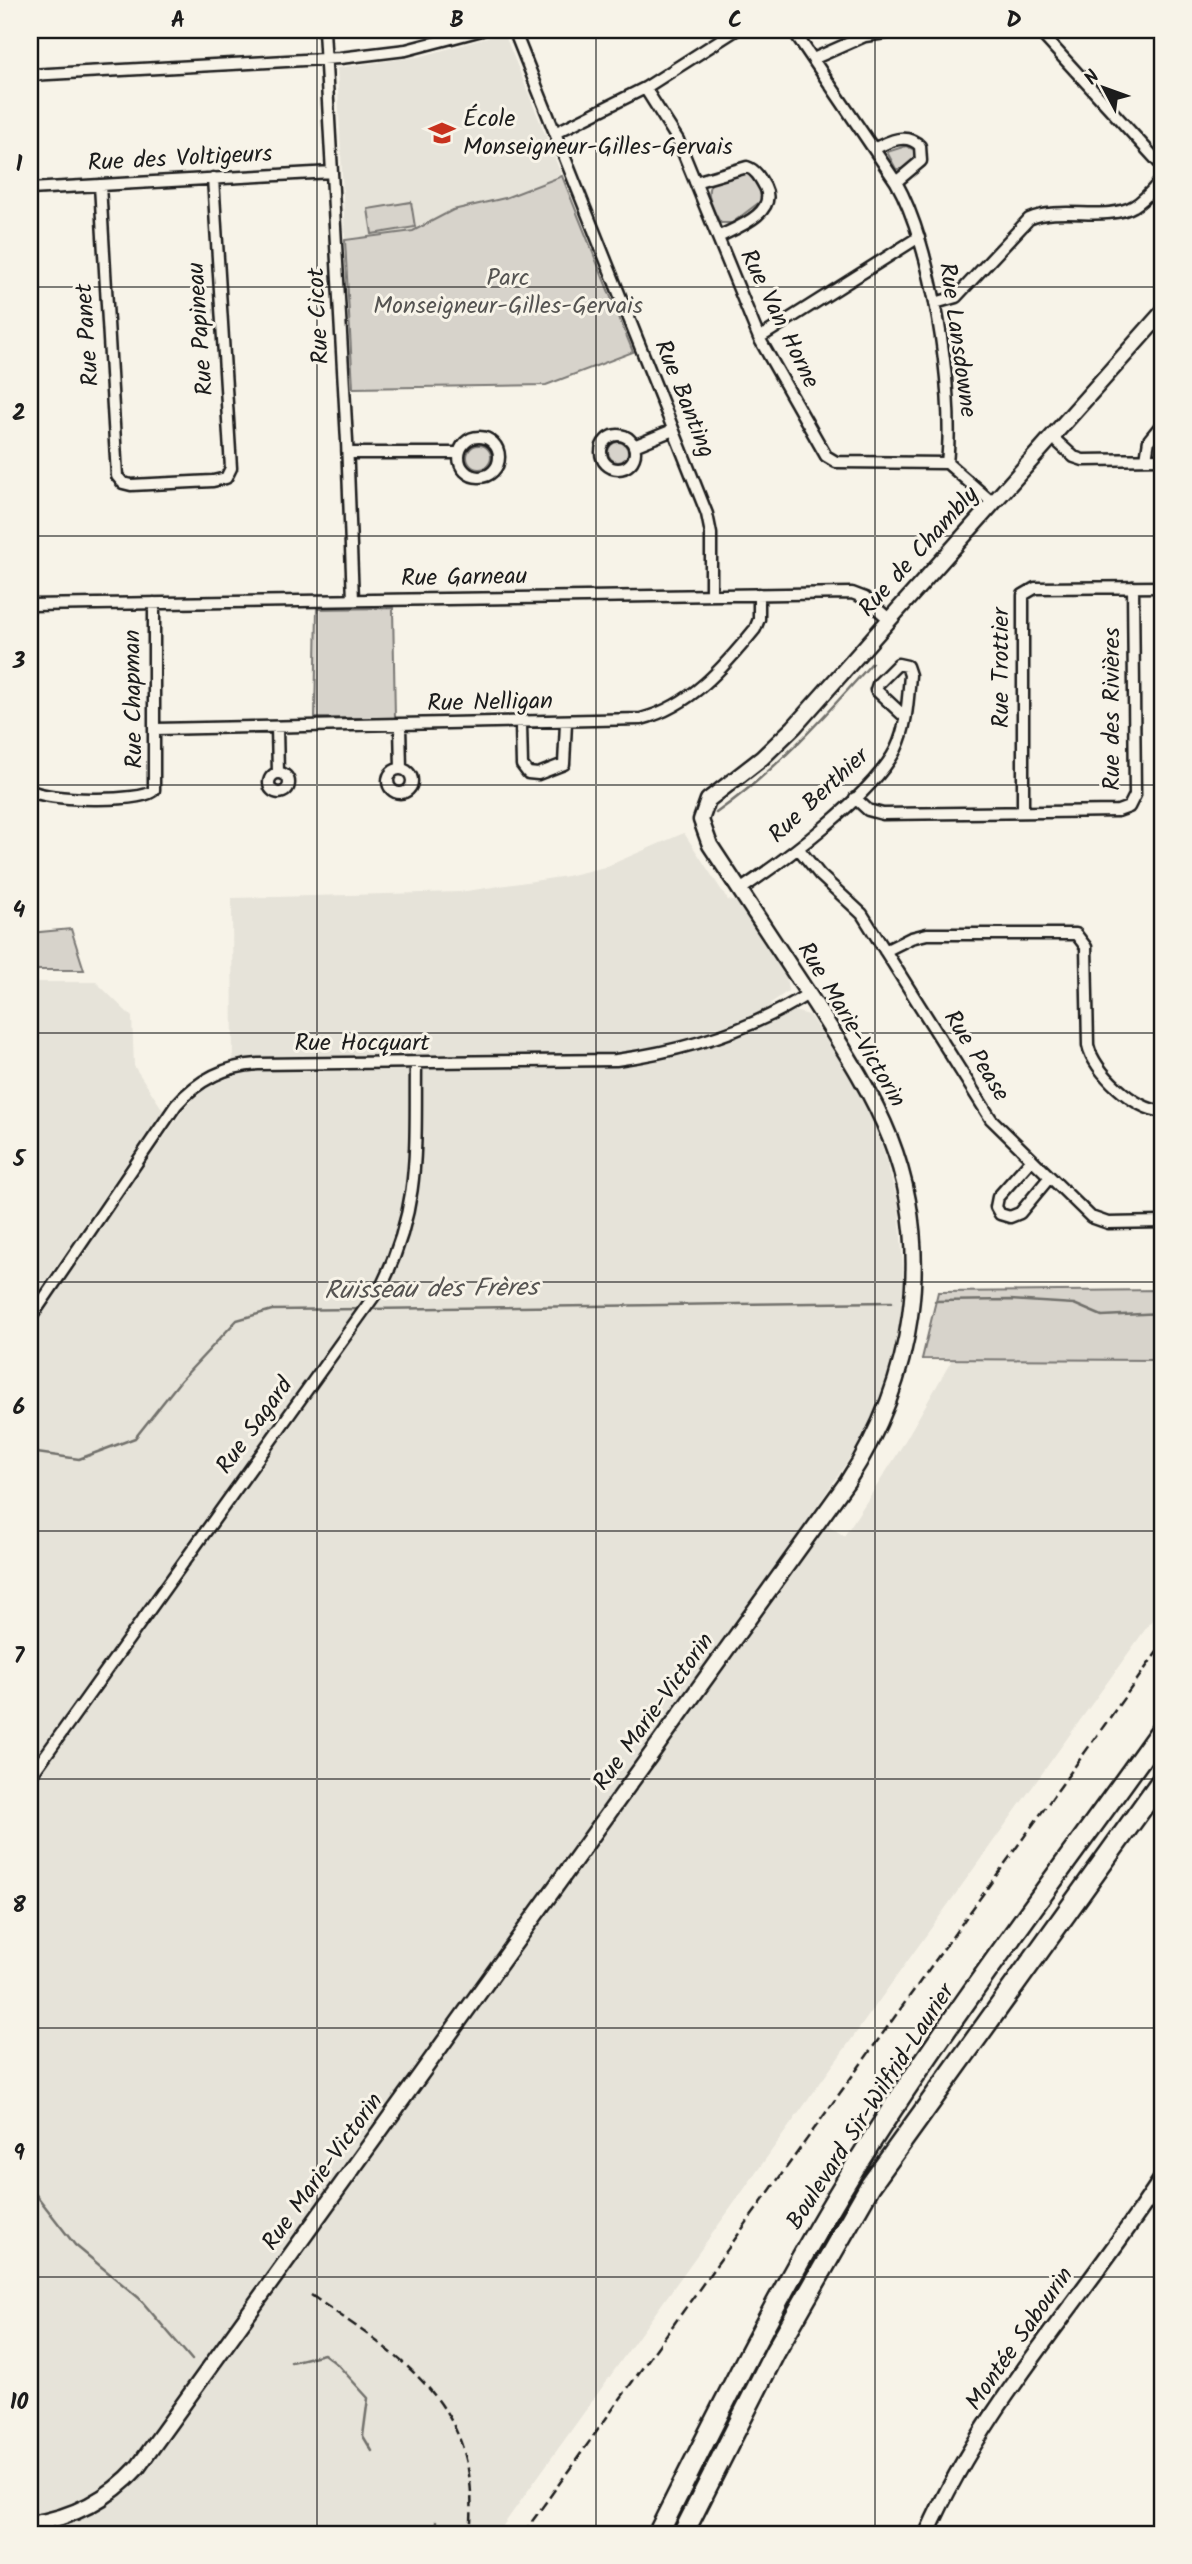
<svg xmlns="http://www.w3.org/2000/svg" width="1192" height="2564" font-family="Kalam,sans-serif">
<style>
.built{fill:#e6e3d9}
.green{fill:#d7d3cb;stroke:#7a7874;stroke-width:2}
.lines{fill:none;stroke-linecap:round;stroke-linejoin:round}
.stream{stroke:#72716c;stroke-width:2.5}
.street-casing{stroke:#1c1c1c;stroke-width:15}
.secondary-casing{stroke:#1c1c1c;stroke-width:19}
.highway-casing{stroke:#1c1c1c;stroke-width:24}
.street{stroke:#f7f3e8;stroke-width:10}
.secondary{stroke:#f7f3e8;stroke-width:14}
.highway{stroke:#f7f3e8;stroke-width:19}
.rail{stroke:#1c1c1c;stroke-width:2.5;stroke-dasharray:10 5;stroke-linecap:butt}
.grid{fill:none;stroke:#1c1c1c;stroke-width:2;stroke-opacity:0.55}
.labels{text-anchor:middle;dominant-baseline:central;stroke-width:6;stroke-linejoin:round;paint-order:stroke}
.poi-label{font-size:24px;fill:#1c1c1c;stroke:#f7f3e8;text-anchor:start}
.street-label{font-size:24px;fill:#1c1c1c;stroke:#f7f3e8}
.park-label{font-size:24px;fill:#545351;stroke:#f7f3e8}
.water-label{font-size:26px;font-style:italic;fill:#565452;stroke:#f7f3e8}
.neatline{fill:none;stroke:#1c1c1c;stroke-width:2.5}
.grid-label{font-size:23px;text-anchor:middle;font-weight:bold;fill:#1c1c1c}
</style>
<rect width="100%" height="100%" fill="#f7f3e8"/>
<filter id="ink" filterUnits="userSpaceOnUse"><feTurbulence type="fractalNoise" baseFrequency=".0143" numOctaves="2"/><feDisplacementMap in="SourceGraphic" scale="14" xChannelSelector="R" yChannelSelector="G"/><feConvolveMatrix kernelMatrix="1 2 1 2 8 2 1 2 1" color-interpolation-filters="sRGB"/></filter>
<g filter="url(#ink)">
<path class="built" d="M504 33 562 176 505 198 453 210 413 231 345 240 337 68 422 56Z
M684 833 728 900 738 902 786 975 788 991 771 1003 778 1017 794 1011 809 1015 852 1078 877 1127 899 1206 904 1283 899 1335 888 1384 868 1431 812 1514 844 1536 895 1458 953 1358 1162 1360V1606L497 2534H30V1328L186 1106 206 1088 233 1076 232 898 460 892 567 876 605 867Z
M30 982H96L132 1017 134 1066 163 1110 30 1304Z"/>
<path class="green" d="M906 146 915 150 916 158 902 169H896L887 152Z
M745 172C756 176 763 190 761 201L732 223H721C716 217 714 210 711 203 701 176 725 178 745 172Z
M562 176 633 352 546 385 353 388 345 240 413 231 453 210 505 198Z
M411 202 415 227 372 234 368 209Z
M608 452a10 10 0 1 1 20 0a10 10 0 1 1-20 0Z
M467 457a12 12 0 1 1 24 0a12 12 0 1 1-24 0Z
M393 608 395 718H315L317 609Z
M71 929 84 970H30V933Z
M1162 1290V1360L922 1359 938 1292Z"/>
<g class="lines">
<path class="stream" d="M716 813C778 769 822 719 872 663
M935 1301 1010 1300 1074 1304 1102 1316 1162 1313
M369 1309 892 1302
M30 1452 79 1459 135 1438 181 1380 237 1320 272 1310 362 1309
M30 2187 75 2245 139 2298 192 2360
M291 2362 324 2354 338 2365 368 2398 363 2436 372 2451
M436 2521 445 2534"/>
<g class="street-casing">
<path id="street" d="M324 30 347 441 353 600
M514 30 707 514 711 534V595
M793 30 896 182C932 245 955 390 947 463L993 503
M1038 30 1162 166
M813 59 865 36 905 30
M30 75 340 58 406 50 482 30
M645 88 678 140 759 338 826 456 836 462 947 463
M555 133 645 88 736 30
M874 149C889 141 907 132 920 146L921 161 896 182
M695 182 747 167C756 170 760 178 765 187 778 213 736 228 718 237
M100 185 117 476 123 483 131 485 213 481 226 478 231 468 213 178
M30 189 332 172
M935 303 956 297 1029 219C1060 205 1107 222 1134 206 1145 200 1154 188 1162 179
M759 338 919 237
M601 452a17 17 0 1 1 34 0a17 17 0 1 1-34 0Z
M1052 437 1074 457 1083 460 1162 459
M459 457a20 20 0 1 1 40 0a20 20 0 1 1-40 0Z
M634 446 673 430
M348 453H459
M1146 459 1149 440 1162 424
M30 605 852 593 865 598 890 620
M521 724 522 765 528 773 538 774 564 764 566 723
M400 725 401 769
M277 727 278 773
M156 729 641 719C691 706 724 667 755 629L759 619V594
M388 781a12 12 0 1 1 24 0a12 12 0 1 1-24 0Z
M269 783a10 10 0 1 1 20 0a10 10 0 1 1-20 0Z
M30 790C44 801 143 803 154 790V603
M855 798 868 810 883 814 1118 811 1129 807 1135 795 1133 587
M1023 812V595L1035 588 1162 587
M798 848 820 875 862 914 991 1119 1091 1217 1108 1223 1162 1222
M740 890C783 861 873 795 896 749 907 727 908 698 910 675L907 666 898 664 878 684 876 690 904 716
M885 951 911 938 927 934H1076L1086 947 1088 1045C1093 1071 1136 1111 1162 1111
M1031 1160 998 1197 996 1207 1000 1214 1010 1217 1020 1213 1049 1178
M30 1319 176 1105C198 1080 225 1066 258 1064L616 1060C683 1051 751 1030 808 994
M30 1777 382 1285C421 1204 415 1150 416 1063"/>
</g>
<g class="secondary-casing">
<path id="secondary" d="M30 2524C72 2518 109 2499 138 2467L847 1482C913 1381 935 1253 890 1138 871 1090 843 1048 815 1004 780 951 745 898 710 845L701 820 708 800 762 758 794 727 1162 313
M927 2534C984 2403 1085 2297 1162 2178"/>
</g>
<g class="highway-casing">
<path id="highway" d="M658 2534C721 2408 784 2281 858 2162 952 2013 1060 1872 1162 1729
M683 2534 775 2352 870 2186 1162 1780"/>
</g>
<use href="#street" class="street"/>
<use href="#secondary" class="secondary"/>
<use href="#highway" class="highway"/>
<path class="rail" d="M311 2295C404 2360 483 2404 470 2534
M523 2534 1162 1645"/>
</g>
</g>
<path class="grid" d="M317 30V2534M596 30V2534M875 30V2534M30 287H1162M30 536H1162M30 785H1162M30 1033H1162M30 1282H1162M30 1531H1162M30 1779H1162M30 2028H1162M30 2277H1162"/>
<defs>
<g id="school-bare" transform="scale(2.1)"><path d="M0-5L7-2L0 1L-7-2ZM-4 1L0 2.5L4 1V4Q0 6-4 4Z" fill="#c8321e" stroke="#f7f3e8" stroke-width="2.5" paint-order="stroke"/></g>
</defs>
<g fill-rule="evenodd">
<use href="#school-bare" x="442" y="133"/>
</g>
<g class="labels">
<g class="poi-label">
<text x="463" y="119">École<tspan x="463" dy="28">Monseigneur-Gilles-Gervais</tspan></text>
</g>
<g class="street-label">
<text transform="translate(180 159) rotate(-3)">Rue des Voltigeurs</text>
<text transform="translate(319 316) rotate(-93)">Rue Cicot</text>
<text transform="translate(779 319) rotate(64)">Rue Van Horne</text>
<text transform="translate(201 329) rotate(-94)">Rue Papineau</text>
<text transform="translate(88 335) rotate(-94)">Rue Panet</text>
<text transform="translate(957 340) rotate(82)">Rue Lansdowne</text>
<text transform="translate(684 399) rotate(68)">Rue Banting</text>
<text transform="translate(919 552) rotate(-48)">Rue de Chambly</text>
<text transform="translate(464 578) rotate(-1)">Rue Garneau</text>
<text transform="translate(1001 668) rotate(-90)">Rue Trottier</text>
<text transform="translate(134 699) rotate(-91)">Rue Chapman</text>
<text transform="translate(490 703) rotate(-1)">Rue Nelligan</text>
<text transform="translate(1112 709) rotate(-90)">Rue des Rivières</text>
<text transform="translate(819 796) rotate(-43)">Rue Berthier</text>
<text transform="translate(851 1025) rotate(59)">Rue Marie-Victorin</text>
<text x="362" y="1043">Rue Hocquart</text>
<text transform="translate(976 1056) rotate(58)">Rue Pease</text>
<text transform="translate(255 1426) rotate(-54)">Rue Sagard</text>
<text transform="translate(654 1712) rotate(-54)">Rue Marie-Victorin</text>
<text transform="translate(871 2107) rotate(-57)">Boulevard Sir-Wilfrid-Laurier</text>
<text transform="translate(323 2172) rotate(-54)">Rue Marie-Victorin</text>
<text transform="translate(1020 2339) rotate(-55)">Montée Sabourin</text>
</g>
<g class="park-label">
<text x="508" y="278">Parc<tspan x="508" dy="28">Monseigneur-Gilles-Gervais</tspan></text>
</g>
<g class="water-label">
<text transform="translate(431 1290) rotate(-1)">Ruisseau des Frères</text>
</g>
</g>
<rect width="1192" height="2564" fill="none" stroke="#f7f3e8" stroke-width="77"/>
<g transform="translate(1104 88) rotate(311)" stroke="#f7f3e8" stroke-width="5" paint-order="stroke">
<path d="M0-5L12 26L0 18L-12 26Z" fill="#1c1c1c"/>
<text y="-10" font-size="19" font-weight="bold" text-anchor="middle" fill="#1c1c1c">N</text>
</g>
<rect x="38" y="38" width="1116" height="2488" class="neatline"/>
<g class="grid-label">
<text x="178" y="27">A</text>
<text x="457" y="27">B</text>
<text x="735" y="27">C</text>
<text x="1014" y="27">D</text>
<text x="19" y="171">1</text>
<text x="19" y="420">2</text>
<text x="19" y="668">3</text>
<text x="19" y="917">4</text>
<text x="19" y="1166">5</text>
<text x="19" y="1414">6</text>
<text x="19" y="1663">7</text>
<text x="19" y="1912">8</text>
<text x="19" y="2160">9</text>
<text x="19" y="2409">10</text>
</g>
</svg>
